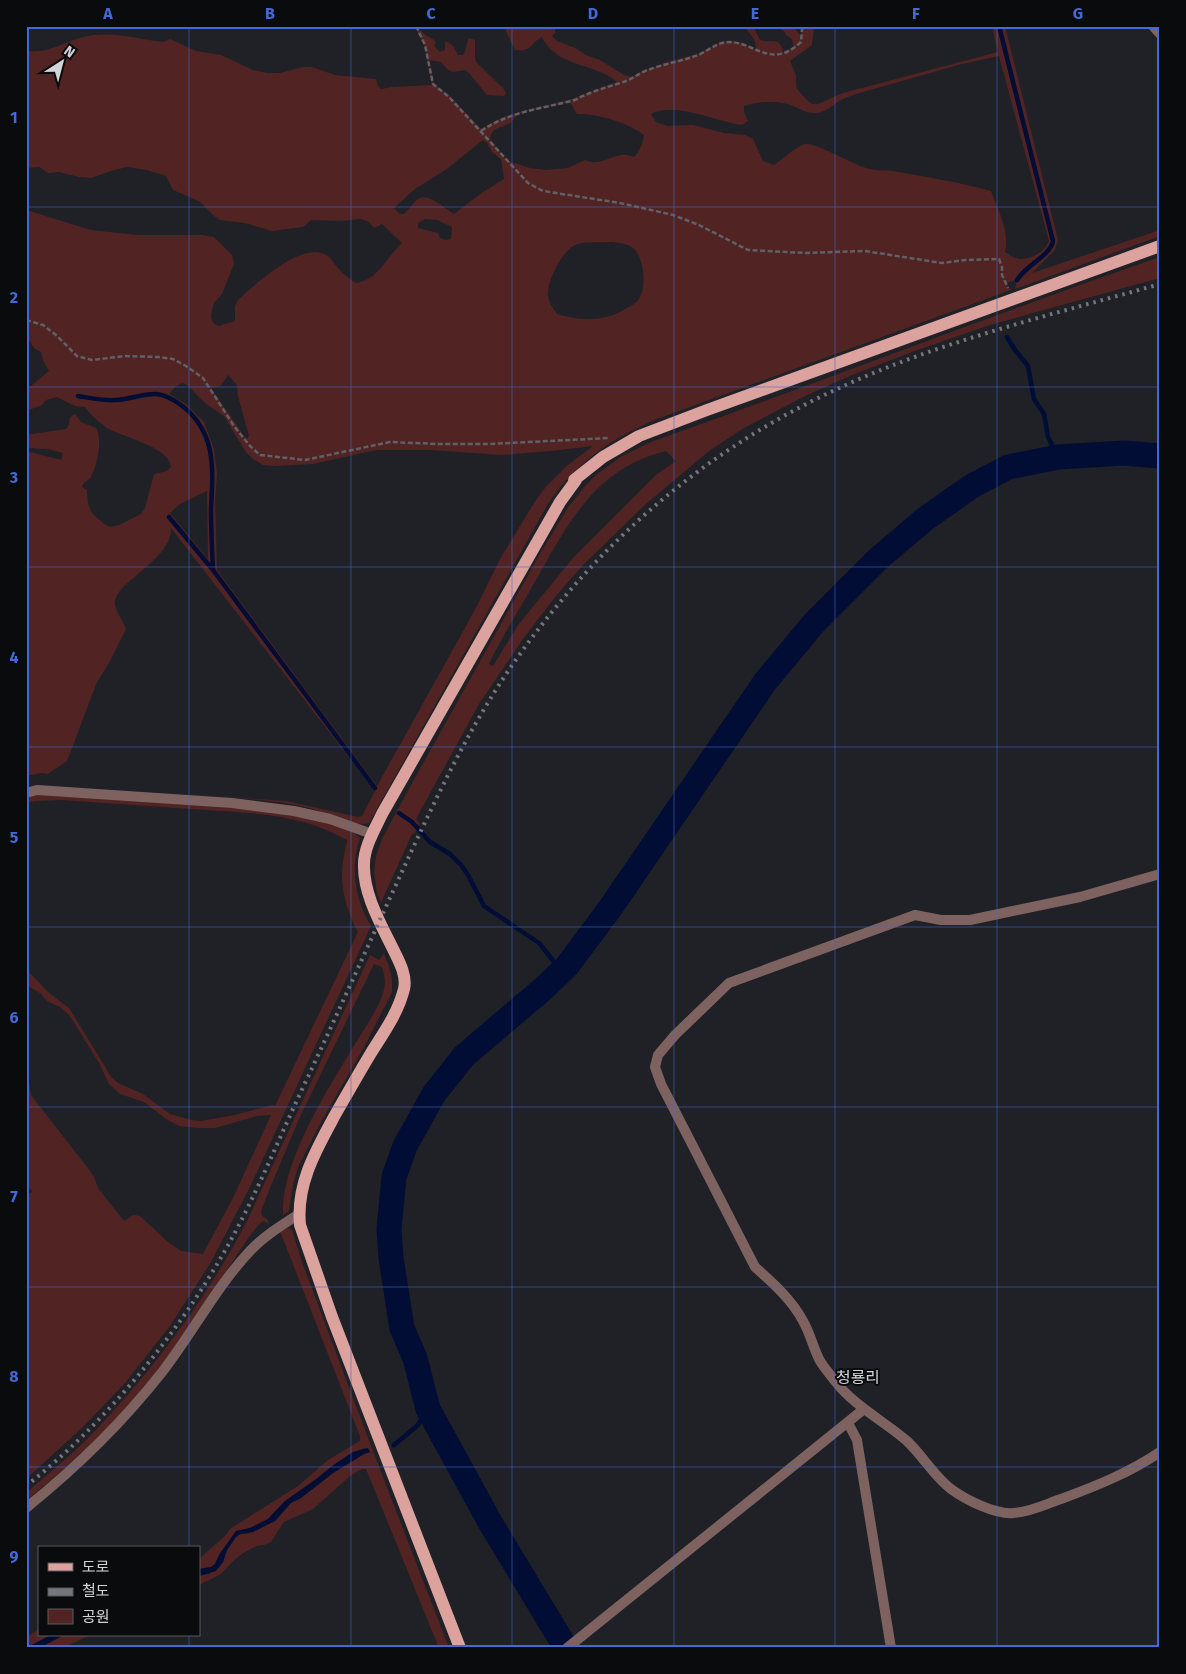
<svg xmlns="http://www.w3.org/2000/svg" width="1186" height="1674" font-family="'Fira Sans','Noto Sans KR',sans-serif">
<style>
.green{fill:#512423;fill-rule:evenodd}
.water{fill:#010d34}
.lines{fill:none;stroke-linecap:round;stroke-linejoin:round}
.stream{stroke:#010d34;stroke-width:4.5}
.river{stroke:#010d34;stroke-width:25}
.path{stroke:#5f6167;stroke-width:2.5;stroke-dasharray:5 2.5;stroke-linecap:butt}
.minor{stroke:#7d6260;stroke-width:10}
.primary{stroke:#dba29e;stroke-width:12}
.rail{stroke:#74767b;stroke-width:4;stroke-dasharray:2.5 5;stroke-linecap:butt}
.grid{fill:none;stroke:#4169d8;stroke-width:1;stroke-opacity:0.55}
.labels{text-anchor:middle;dominant-baseline:central;stroke-width:4;stroke-linejoin:round;paint-order:stroke}
.quarter-label{font-size:16px;fill:#d2d4d8;stroke:#0a0b0d}
.neatline{fill:none;stroke:#4169d8;stroke-width:2}
.grid-label{font-size:16px;text-anchor:middle;font-weight:bold;fill:#4169d8}
</style>
<rect width="100%" height="100%" fill="#1f2127"/>
<path class="green" d="M415 26H417C423 36 429 35 436 42L434 46 440 52 445 50V42H448L453 46 458 55H463C467 49 466 44 469 38L475 40V57L476 62 504 89 506 93 504 96 487 95 469 73 465 70 453 72 447 69 441 62 429 60 434 84 450 96 481 129C509 110 543 108 575 98L584 94 617 82C594 62 557 68 542 37 529 44 533 52 515 50L505 29 510 26H555V33L552 36 557 41 575 48 586 55 600 60 624 75 632 77 642 71 671 61 698 54 720 42 731 41 744 43 757 50 754 39 744 26H753L760 40C772 44 780 36 783 52L794 47 792 39 786 35 784 31 774 26H793L800 35 804 26H814L812 45 790 61 796 75V85L797 89 807 100 812 104H818L843 93 998 52 992 26H998L1052 241 1047 250 1025 268 1016 280 1006 283 1011 290 657 419C610 439 577 462 548 504L369 823C357 828 323 812 310 808 269 798 225 798 183 794L286 801 358 817 362 816 375 791 171 528C173 560 112 583 115 604 116 613 124 621 126 629L109 663 97 682 67 761 48 774 42 773 26 776V451L61 460 63 453 48 449 28 448 26 446V435L66 429 69 425 70 417 75 414 81 422 96 428C103 438 97 468 90 478 87 482 84 481 82 487L87 490 88 504 92 513 104 524 110 527 119 525 141 514 145 508 154 474 167 471 171 467C170 447 122 437 107 428 99 422 90 415 85 407L75 406 57 397 46 400 42 405 26 411V390L49 371 43 360 41 352 34 348 29 340H26V210L91 230 137 235H202L214 237 232 255 234 264 222 294 214 303 212 310 211 318 214 324 219 326 235 321V306L238 300C256 284 303 239 328 256 332 259 334 264 338 268 343 274 349 278 356 283 378 280 387 257 402 243L382 224 374 228 369 222 361 219 342 221 311 220 303 227 272 231 245 223 220 220 213 215 199 201 173 190 166 176 147 170 127 167 114 170 91 178 79 177 59 172 48 173 39 167 26 168V51C49 54 63 42 83 37 110 30 137 39 164 42L170 39 196 51 221 55 253 70 267 73H280L303 67H312L335 75 376 79 378 86 381 89 392 87 432 85 424 45ZM999 56 1049 241C1045 252 1032 259 1020 259 1014 258 1009 255 1005 252 1010 232 998 210 991 191 959 182 926 177 893 171 884 170 875 171 866 168 853 164 816 143 806 144 797 145 782 160 774 165L763 161 753 139 745 135 724 133 693 125 667 126 656 122 651 114C674 101 717 122 742 125L748 121 744 112V106C758 102 773 100 787 104 798 107 805 114 817 113 827 112 833 104 841 100 846 97 851 96 856 94L962 64ZM570 102 577 114C596 113 629 123 644 135 643 144 640 150 634 157 631 156 625 154 622 155 609 156 599 167 585 160L568 168 546 170 530 168 508 161 490 139C492 127 499 129 508 124 513 122 514 118 517 114ZM483 140 487 143 492 152 501 159 504 179 483 192 454 214C445 209 428 192 418 199 412 203 409 210 404 214H400L394 208 415 189 448 168ZM425 219 437 220 452 227 451 239 446 240 440 238 438 233 418 228V223ZM611 242C618 243 627 243 633 248 644 257 647 286 639 299 636 303 632 305 627 308 606 322 580 321 557 314 553 308 549 303 548 296 546 283 562 251 575 245 585 241 600 243 611 242ZM228 375 237 385 238 396 249 436 246 439 211 388 221 386ZM182 383 187 385 205 403 224 416 246 452 253 459 263 465 274 466 313 464 376 450H431L501 455 551 451 593 446 568 465 545 488 534 503 500 559 476 608 377 786 217 570 215 501 217 474 214 449 204 422 186 404 169 394 175 387ZM207 491V492L208 559 170 513 180 504Z
M1000 26H1005L1058 240 1055 250 1032 273 1160 230V236L1015 289C1018 265 1050 262 1054 240Z
M1160 257V278L990 325 912 352 852 375 805 396 744 428 709 451 646 504 583 565 556 596 523 639 479 704 416 819 420 824 415 833 412 834 381 903 377 893 374 872 376 856 382 839 406 794 541 552 569 506 586 485 597 474 622 456 651 442C821 382 989 316 1160 257ZM666 451 676 461 656 475 573 558 518 625 493 666 489 664C501 638 518 612 532 587 566 528 592 469 666 451Z
M41 795 277 811 335 825 352 832 360 838C350 869 355 899 371 926L249 1189 211 1262 170 1326 125 1383 83 1427 26 1479V1195L32 1192 26 1183V1065L31 1095 87 1167 94 1177 98 1188 124 1221 133 1215 140 1216 167 1241 181 1251 203 1254 233 1198 271 1115 257 1116 215 1128H199L179 1126 166 1119 144 1102 120 1094 109 1084 99 1063 70 1016 60 1007 47 1001 40 993 30 987 26 983V969L49 993 69 1008 101 1060 111 1077 118 1083 143 1094 170 1114 191 1120 201 1121 235 1115 272 1105 275 1106 358 932C349 916 342 894 342 875 342 863 345 851 347 840 299 812 244 813 191 809 148 806 104 803 61 800L36 801 26 803V797Z
M384 954 389 966 392 979V992L363 1049 320 1124 298 1167 293 1184 289 1211 283 1215C281 1162 328 1089 355 1044 365 1028 377 1011 383 993 386 983 385 977 382 967L374 964 299 1119 270 1188 261 1211 262 1216 267 1219 269 1224 264 1221C254 1224 222 1280 213 1292 194 1319 176 1347 156 1373 119 1422 73 1462 26 1501V1493C49 1473 73 1454 94 1432 154 1369 207 1298 247 1221L370 955 379 960Z
M289 1228 292 1230 302 1262 373 1451 449 1648H439L366 1469H362L350 1476 313 1509 284 1522 271 1542 264 1545 256 1546 242 1554 234 1560 221 1574 199 1585V1576L209 1574 223 1562 227 1550 236 1537 240 1534H247L275 1521 291 1503 301 1498 333 1473 364 1454 370 1452 365 1448 353 1452 285 1501 268 1519 250 1528 236 1531 219 1555 215 1564 211 1567 199 1569V1559L226 1535 230 1529 298 1486 328 1460 360 1441V1436L280 1231Z
M39 1629V1635H51L26 1648V1638Z
M64 1635H90L63 1648H39Z"/>
<path class="water" d="M368 1448 370 1452 364 1454 333 1473 301 1498 291 1503 275 1521 253 1532 240 1534 236 1537 227 1550 223 1562 216 1571 199 1576V1569L211 1567 215 1564 219 1555 236 1531 250 1528 268 1519 285 1501 314 1481 332 1466 353 1452Z
M51 1635H64L39 1648H26Z"/>
<g class="lines">
<path class="stream" d="M999 26 1053 241C1050 256 1026 265 1017 280
M1007 337 1015 350 1028 366 1034 399 1044 414 1048 437 1058 457
M78 396C90 398 103 401 115 400 129 400 143 393 157 394 166 395 174 400 181 405 217 432 213 469 211 509 211 530 212 550 213 570
M169 517 213 570 375 788
M399 813 412 822 430 842 450 854 461 865 468 875 484 906 539 943 556 964 567 966
M394 1445 417 1426 428 1409"/>
<path class="river" d="M566 1648 491 1524 428 1409 415 1358 402 1328 391 1258 389 1229 394 1177 405 1146 434 1094 464 1056 543 989 567 966 611 907 765 682 814 623 879 558 925 519 972 486 1008 467 1058 457 1124 453 1160 456"/>
<path class="path" d="M416 26 425 45 433 84 449 97 528 183 543 191 620 203 673 215 699 225 748 250 805 253 865 251 942 263 965 260 999 259 1002 267V275L1008 288
M481 131C511 111 541 109 575 100 591 91 609 87 626 81 632 79 637 75 643 72 661 64 680 62 698 55 706 52 714 45 722 43 752 36 768 73 801 42L802 29 805 26
M26 320 43 325 56 335 77 356 92 360 125 356 158 357 173 359 186 366 203 378 234 426 250 446 260 455 305 460 390 442 438 444H488L609 438"/>
<path class="minor" d="M1153 26 1160 34
M26 793 37 790 232 803 294 811 330 819 372 834
M1160 874 1080 897 970 920H941L915 915 729 983 675 1035 658 1055 655 1067 661 1084 755 1267C773 1283 792 1300 803 1321 810 1333 813 1347 819 1359 823 1367 830 1374 835 1381 854 1406 884 1421 907 1441 923 1456 934 1476 951 1489 966 1500 996 1515 1014 1513 1030 1512 1046 1504 1061 1499 1096 1486 1129 1473 1160 1452
M848 1423 857 1440 891 1648
M26 1508C77 1467 123 1422 163 1371 193 1332 217 1286 250 1251 264 1236 282 1225 299 1214
M567 1648 864 1409"/>
<path class="primary" d="M460 1648 332 1317 300 1225C296 1184 316 1150 335 1115 347 1094 359 1073 371 1053 384 1032 398 1013 404 989 407 977 400 963 395 953 382 926 363 895 364 864 364 847 375 829 382 814L560 502 576 480H574L603 457 639 436 707 410 1160 246"/>
<path class="rail" d="M26 1486C104 1425 179 1333 227 1247 254 1199 275 1148 298 1098 333 1024 366 950 400 876 435 800 471 722 520 654 602 539 709 448 837 389 940 341 1051 315 1160 284"/>
</g>
<path class="grid" d="M189 26V1548M351 26V1648M512 26V1648M674 26V1648M835 26V1648M997 26V1648M26 207H1160M26 387H1160M26 567H1160M26 747H1160M26 927H1160M26 1107H1160M26 1287H1160M26 1467H1160M189 1635V1648"/>
<g class="labels">
<g class="quarter-label">
<text x="858" y="1377">청룡리</text>
</g>
</g>
<rect width="1186" height="1674" fill="none" stroke="#0a0b0d" stroke-width="55"/>
<rect x="38" y="1546" width="162" height="90" fill="#0a0b0d" stroke="#5a5b5e"/>
<rect x="48" y="1563" width="25" height="8" fill="#dba29e" stroke="#5a5b5e"/>
<text x="82" y="1572" font-size="15" fill="#d2d4d8">도로</text>
<rect x="48" y="1588" width="25" height="8" fill="#74767b" stroke="#5a5b5e"/>
<text x="82" y="1596" font-size="15" fill="#d2d4d8">철도</text>
<rect x="48" y="1609" width="25" height="15" fill="#512423" stroke="#5a5b5e"/>
<text x="82" y="1622" font-size="15" fill="#d2d4d8">공원</text>
<g transform="translate(62 62) rotate(36)" stroke="#0a0b0d" stroke-width="4" paint-order="stroke">
<path d="M0-4L9 19L0 12L-9 19Z" fill="#d2d4d8"/>
<text y="-8" font-size="14" font-weight="bold" text-anchor="middle" fill="#d2d4d8">N</text>
</g>
<rect x="28" y="28" width="1130" height="1618" class="neatline"/>
<g class="grid-label">
<text x="108" y="19">A</text>
<text x="270" y="19">B</text>
<text x="431" y="19">C</text>
<text x="593" y="19">D</text>
<text x="755" y="19">E</text>
<text x="916" y="19">F</text>
<text x="1078" y="19">G</text>
<text x="14" y="123">1</text>
<text x="14" y="303">2</text>
<text x="14" y="483">3</text>
<text x="14" y="663">4</text>
<text x="14" y="843">5</text>
<text x="14" y="1023">6</text>
<text x="14" y="1202">7</text>
<text x="14" y="1382">8</text>
<text x="14" y="1562">9</text>
</g>
</svg>
